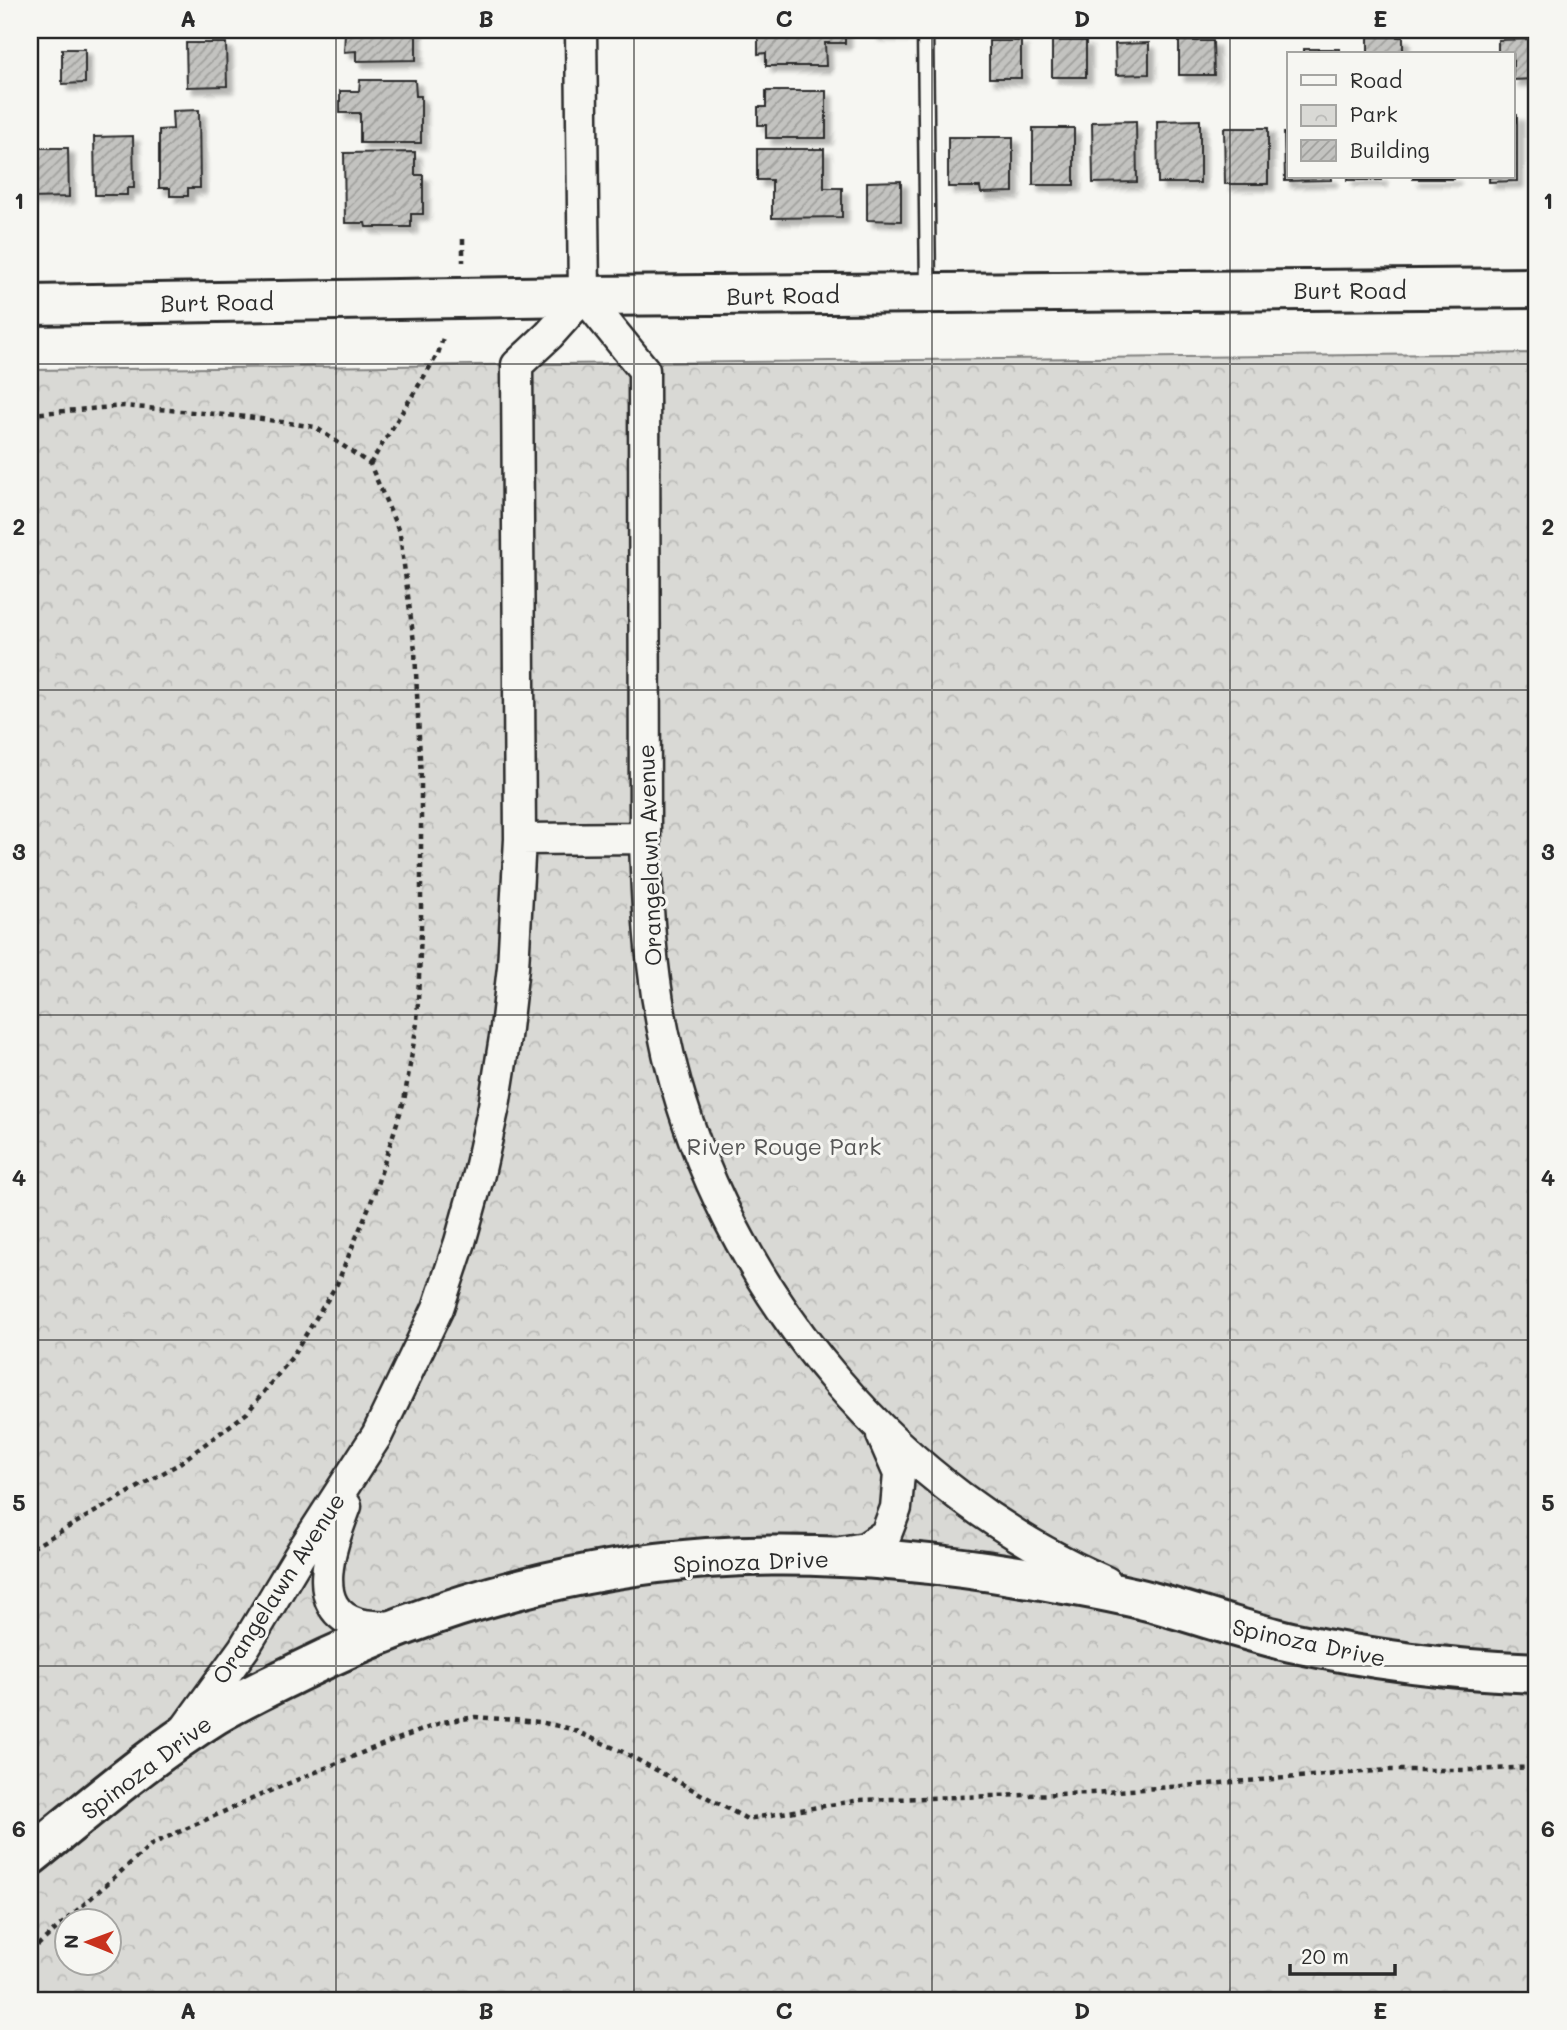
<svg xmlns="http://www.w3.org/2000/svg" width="1567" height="2030" font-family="Mali,sans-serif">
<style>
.park{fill:url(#park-crowns);stroke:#828280;stroke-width:2;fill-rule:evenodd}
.building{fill:url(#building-hatch);stroke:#2b2b2b;stroke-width:2;filter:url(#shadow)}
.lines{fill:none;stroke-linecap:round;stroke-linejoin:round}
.lane-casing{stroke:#2b2b2b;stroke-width:19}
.street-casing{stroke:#2b2b2b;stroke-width:35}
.secondary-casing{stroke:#2b2b2b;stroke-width:44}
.path{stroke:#2b2b2b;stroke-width:4.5;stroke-dasharray:5 5;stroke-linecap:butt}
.lane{stroke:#f6f6f2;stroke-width:14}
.street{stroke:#f6f6f2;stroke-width:30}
.secondary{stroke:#f6f6f2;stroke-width:38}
.grid{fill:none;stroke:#2b2b2b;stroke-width:2;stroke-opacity:0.55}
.labels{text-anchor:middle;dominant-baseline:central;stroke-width:6;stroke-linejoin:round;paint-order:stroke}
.street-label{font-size:23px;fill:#2b2b2b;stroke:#f6f6f2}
.park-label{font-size:23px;fill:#565656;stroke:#f6f6f2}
.neatline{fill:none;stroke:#2b2b2b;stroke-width:2.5}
.grid-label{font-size:23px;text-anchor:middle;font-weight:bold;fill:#2b2b2b}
</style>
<defs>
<pattern id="park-crowns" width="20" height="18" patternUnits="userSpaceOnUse" patternTransform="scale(1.75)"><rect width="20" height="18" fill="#d9d9d5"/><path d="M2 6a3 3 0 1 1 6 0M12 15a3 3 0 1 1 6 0" fill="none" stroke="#babab7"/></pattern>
<pattern id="building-hatch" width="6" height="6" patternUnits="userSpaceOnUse" patternTransform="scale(1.75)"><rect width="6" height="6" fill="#c3c3c0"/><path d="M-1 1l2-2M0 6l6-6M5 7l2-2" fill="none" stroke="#9f9f9c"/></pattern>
<filter id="shadow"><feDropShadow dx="6" dy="6" stdDeviation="2" flood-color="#0004"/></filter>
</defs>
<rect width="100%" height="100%" fill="#f6f6f2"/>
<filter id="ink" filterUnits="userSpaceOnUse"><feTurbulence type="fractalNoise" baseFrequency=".0143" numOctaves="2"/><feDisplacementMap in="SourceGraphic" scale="14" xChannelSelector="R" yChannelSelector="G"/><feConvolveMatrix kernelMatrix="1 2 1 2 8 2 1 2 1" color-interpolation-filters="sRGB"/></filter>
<g filter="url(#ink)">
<path class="park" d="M1537 353V2000H30V370ZM66 1922H108V1964H66Z"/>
<path class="building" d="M356 30H416V60L356 61V51L344 52 345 33H356Z
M766 30H845V43H825L826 66H766V53L758 54V35H766Z
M873 30H910V34H873Z
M1368 37H1403V54H1368Z
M1532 39 1533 79 1513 80V54H1498V40Z
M989 41H1021V78H989Z
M1052 41H1086V77H1052Z
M1179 41H1213L1214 75H1179Z
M186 43H226L227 86 187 87Z
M1149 43V74L1116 75 1115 44Z
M62 49H85V83L62 84Z
M1304 49H1340V54H1304Z
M360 80H415L416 96H421V143H360V113H340V91H359Z
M766 91H826V138H766V125H758V107H766Z
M199 110 200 188H188V196H170V188H159V130L173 129 172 111Z
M1513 115H1517V181L1489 182V177H1513Z
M1200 120V183H1158L1157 121Z
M1136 121 1137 182 1093 183 1092 122Z
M1033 128H1074V185H1033Z
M1224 128H1268V184H1225Z
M1284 133H1289V177H1331V180L1285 181Z
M133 136 134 188H127V195H95L94 137Z
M948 137H1013V192L981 193 980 187H948Z
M30 148H68L69 197 30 198Z
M757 149H824V188H842V217L772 218V180H757Z
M415 152V175H423V214H411V227H366L365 223H345L344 153Z
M1347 177H1381V180H1347Z
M1413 177H1454V179H1413Z
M901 181V221L867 220V182Z"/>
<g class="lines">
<g class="lane-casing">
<path id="lane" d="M925 30 928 292"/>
</g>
<g class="street-casing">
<path id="street" d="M581 30 584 296 644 370 645 838C647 922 653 1003 676 1084 737 1301 900 1492 1106 1582
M520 839 645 838
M346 1506C333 1541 305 1609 359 1624 371 1627 385 1626 397 1627
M841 1552 865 1548 886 1534 896 1508 899 1474 882 1435
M186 1728 244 1648 304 1548 377 1435 438 1308 460 1242 479 1174 494 1106 505 1037 513 967 520 839 517 365 549 335 584 296"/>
</g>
<g class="secondary-casing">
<path id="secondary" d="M30 305 584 296 1537 288
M30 1856C90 1808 149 1756 215 1715 242 1699 272 1685 300 1671 427 1608 565 1569 707 1558 823 1550 944 1562 1058 1583 1089 1588 1122 1594 1152 1602 1199 1615 1244 1631 1291 1642 1372 1660 1454 1670 1537 1673"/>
</g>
<path class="path" d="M463 239V262
M30 414 124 406 248 417 315 427 370 464 400 534 415 650 421 780V930L417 1023 404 1101 373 1197 337 1284 292 1357 247 1413 177 1465 30 1549
M370 464 438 354 444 335
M30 1952 152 1844 263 1794 371 1749 443 1722 475 1717 540 1722 571 1729 623 1752 747 1819 860 1800 1092 1793 1389 1770H1473L1537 1767"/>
<use href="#lane" class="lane"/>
<use href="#street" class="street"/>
<use href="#secondary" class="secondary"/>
</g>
</g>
<path class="grid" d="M336 30V2000M634 30V2000M932 30V2000M1230 30V2000M30 364H1537M30 690H1537M30 1015H1537M30 1340H1537M30 1666H1537"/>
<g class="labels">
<g class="street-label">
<text x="1350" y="290">Burt Road</text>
<text transform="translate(783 295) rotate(-1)">Burt Road</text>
<text transform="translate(217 302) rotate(-1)">Burt Road</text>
<text transform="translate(649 855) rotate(-92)">Orangelawn Avenue</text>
<text transform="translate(751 1561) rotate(-2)">Spinoza Drive</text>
<text transform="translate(278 1588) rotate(-57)">Orangelawn Avenue</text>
<text transform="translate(1309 1642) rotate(12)">Spinoza Drive</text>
<text transform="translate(146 1767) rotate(-37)">Spinoza Drive</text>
</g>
<g class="park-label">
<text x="784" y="1146">River Rouge Park</text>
</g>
</g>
<rect width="1567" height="2030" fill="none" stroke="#f6f6f2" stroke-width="77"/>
<rect x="1287" y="52" width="228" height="126" fill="#f6f6f2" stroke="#a5a5a2" stroke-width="2"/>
<rect x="1301" y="75" width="35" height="10" fill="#f6f6f2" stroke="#a5a5a2" stroke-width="2"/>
<text x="1350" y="88" font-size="21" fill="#2b2b2b">Road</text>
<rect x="1301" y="105" width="35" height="21" fill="url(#park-crowns)" stroke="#a5a5a2" stroke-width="2"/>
<text x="1350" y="122" font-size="21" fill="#2b2b2b">Park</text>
<rect x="1301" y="140" width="35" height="21" fill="url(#building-hatch)" stroke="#a5a5a2" stroke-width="2"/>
<text x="1350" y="158" font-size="21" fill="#2b2b2b">Building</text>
<g transform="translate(88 1942) rotate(271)"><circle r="33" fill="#f6f6f2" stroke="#a5a5a2" stroke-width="2"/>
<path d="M0-5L12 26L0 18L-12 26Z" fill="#c8321e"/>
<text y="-10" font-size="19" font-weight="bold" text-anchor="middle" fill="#2b2b2b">N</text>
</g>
<path d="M1290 1964v10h105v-10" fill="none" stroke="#2b2b2b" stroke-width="3.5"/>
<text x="1301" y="1964" font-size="21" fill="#2b2b2b" stroke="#f6f6f2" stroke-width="5" paint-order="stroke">20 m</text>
<rect x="38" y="38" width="1490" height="1954" class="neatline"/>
<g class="grid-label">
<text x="188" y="27">A</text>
<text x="486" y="27">B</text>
<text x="784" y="27">C</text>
<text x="1082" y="27">D</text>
<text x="1380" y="27">E</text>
<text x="19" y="209">1</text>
<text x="1548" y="209">1</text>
<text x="19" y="535">2</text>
<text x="1548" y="535">2</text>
<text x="19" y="860">3</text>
<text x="1548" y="860">3</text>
<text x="19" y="1186">4</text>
<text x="1548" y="1186">4</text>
<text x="19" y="1511">5</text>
<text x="1548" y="1511">5</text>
<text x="19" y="1837">6</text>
<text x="1548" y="1837">6</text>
<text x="188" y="2019">A</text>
<text x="486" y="2019">B</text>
<text x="784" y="2019">C</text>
<text x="1082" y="2019">D</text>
<text x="1380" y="2019">E</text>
</g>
</svg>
